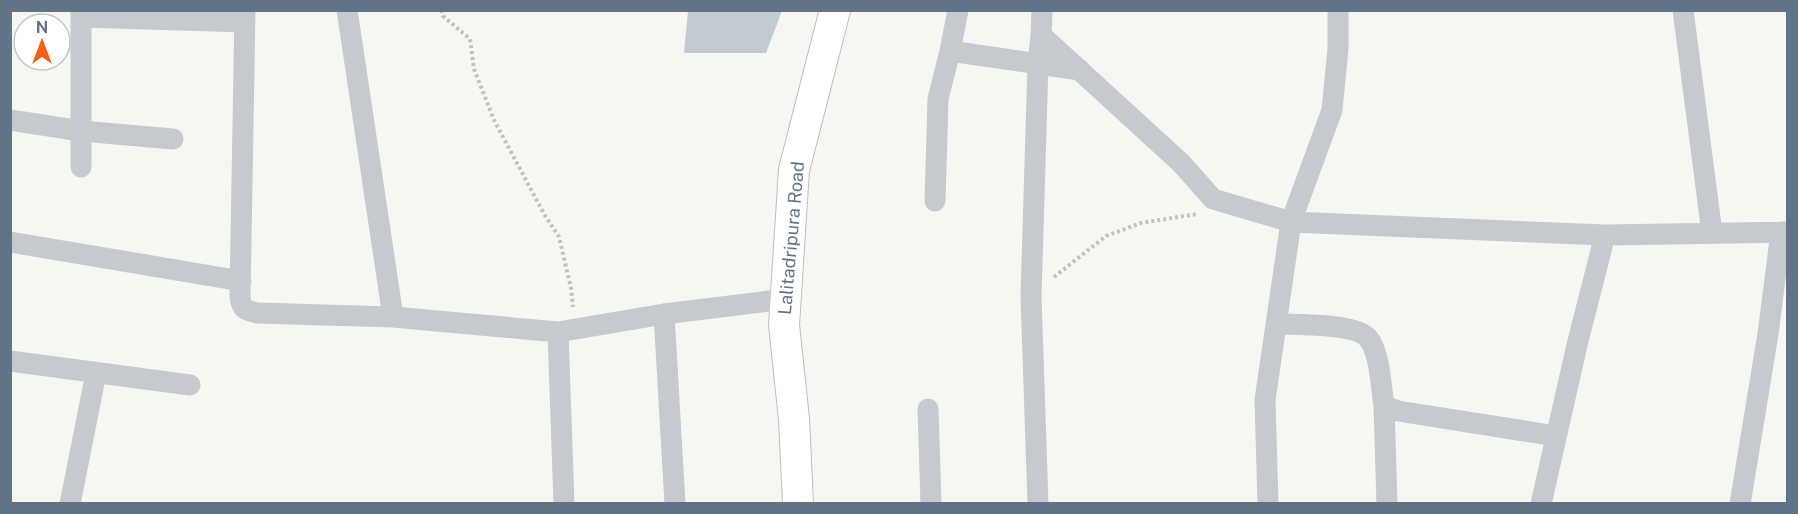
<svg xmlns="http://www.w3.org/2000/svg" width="1798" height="514" font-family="'Public Sans',sans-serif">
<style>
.water{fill:#c2cbd2}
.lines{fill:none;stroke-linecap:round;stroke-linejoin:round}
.secondary-casing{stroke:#babec4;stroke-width:32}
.path{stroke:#bfc1c4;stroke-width:4;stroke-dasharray:3 3;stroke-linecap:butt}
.street{stroke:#c6c9cd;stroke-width:21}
.secondary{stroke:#fff;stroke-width:30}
.labels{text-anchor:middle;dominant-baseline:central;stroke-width:6;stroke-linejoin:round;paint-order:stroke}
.street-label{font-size:18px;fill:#637387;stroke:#fff}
</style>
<rect width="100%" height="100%" fill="#f6f7f3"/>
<path class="water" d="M688 11V10L782 11 766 53H684Z"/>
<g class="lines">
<g class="secondary-casing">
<path id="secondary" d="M798 504 794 419 784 325 794 170 835 10"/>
</g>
<path class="path" d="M441 10 443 16 470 39 474 69 494 120 544 214 559 237 571 288 573 307
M1054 277 1106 236 1141 223 1197 214"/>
<path class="street" d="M81 10V167
M245 10 240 296C241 309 245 310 257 313L393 317 558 332 664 314 786 299
M347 10 393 317
M1042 10 1041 35 1181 163 1213 199 1291 222 1605 235 1788 232
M1683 10 1712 233
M81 17 245 22
M950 51 1080 70
M10 120 81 131 173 139
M935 201 938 99 950 51 958 10
M10 242 241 281
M664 314 675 504
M1276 324C1296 325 1355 323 1368 338 1380 352 1381 387 1384 406L1398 411 1556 436
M558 332 564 504
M10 361 190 385
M1384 406 1387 504
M928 409 931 504
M70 504 96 373
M1038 504 1031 296 1038 64 1041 35
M1268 504 1265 400 1291 222 1332 110 1338 49V10
M1541 504 1577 345 1605 235
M1740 504 1768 334 1781 232"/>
<use href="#secondary" class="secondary"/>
</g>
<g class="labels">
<g class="street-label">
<text transform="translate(791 238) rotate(-85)">Lalitadripura Road</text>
</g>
</g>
<rect width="1798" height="514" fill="none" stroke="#637387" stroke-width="24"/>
<g transform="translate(42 42)"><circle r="28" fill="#ffffff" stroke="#c1c7cf" stroke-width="1.5"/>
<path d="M0-4.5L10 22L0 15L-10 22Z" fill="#f46116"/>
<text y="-9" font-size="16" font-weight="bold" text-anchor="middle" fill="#637387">N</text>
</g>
</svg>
